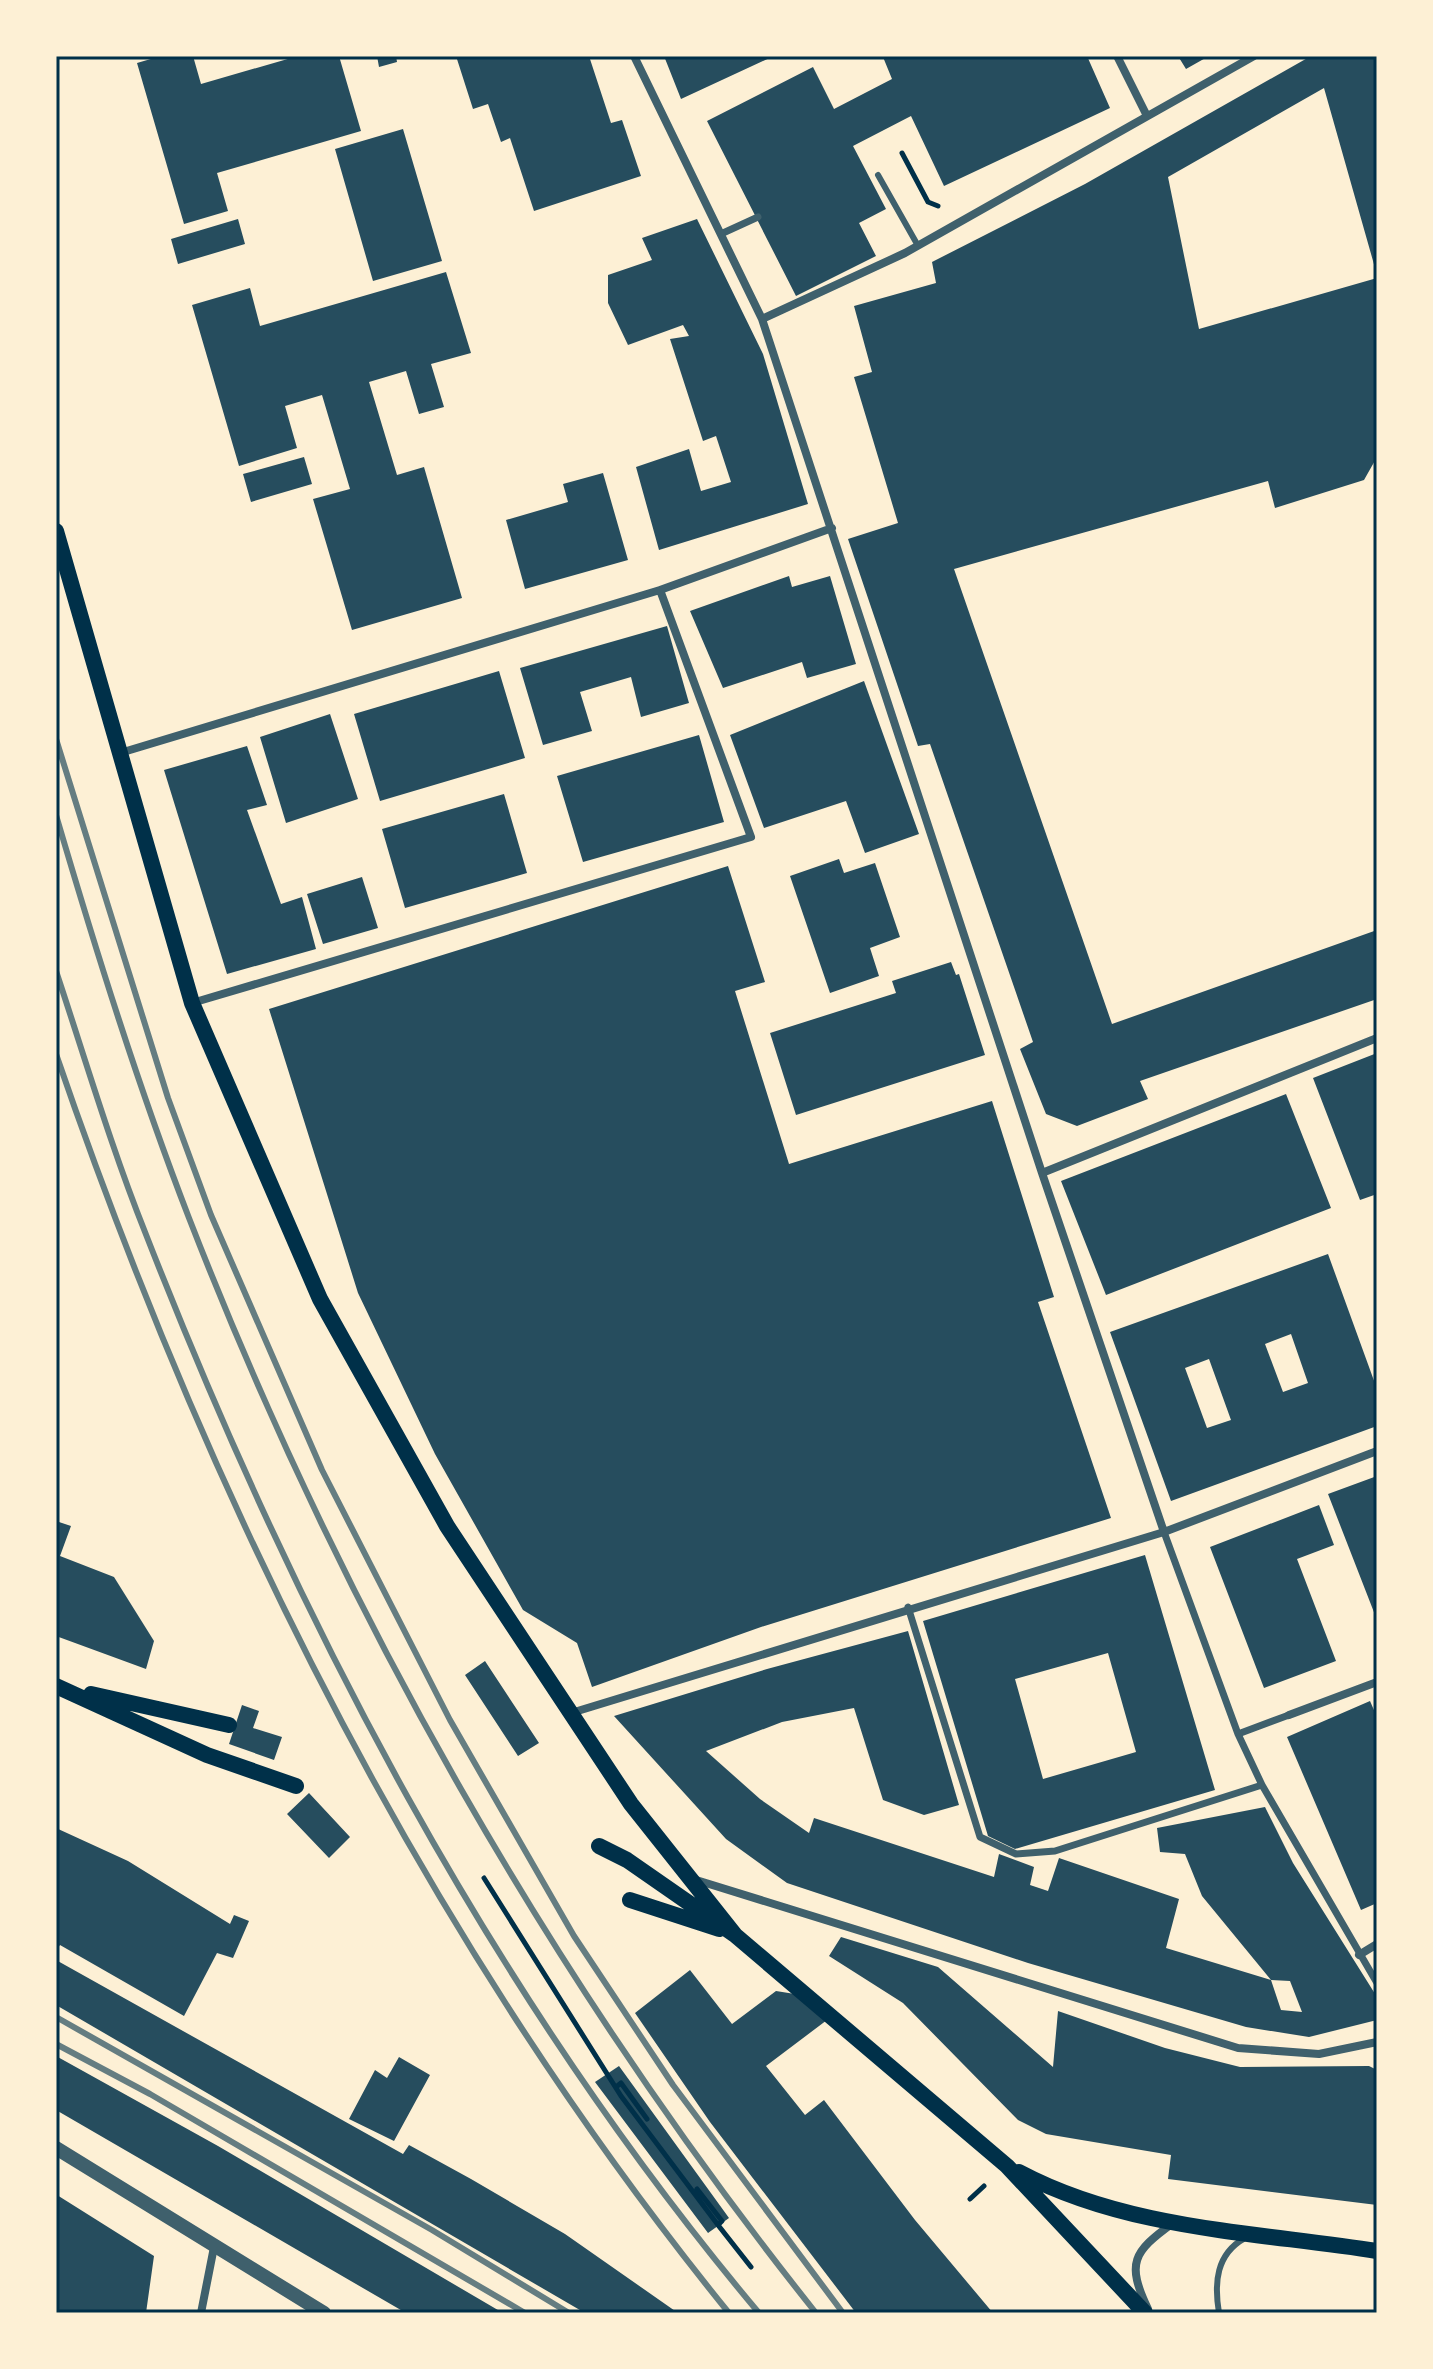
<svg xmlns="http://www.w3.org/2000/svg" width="1433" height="2369" font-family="'Titillium Web',sans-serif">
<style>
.building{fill:#264d5e;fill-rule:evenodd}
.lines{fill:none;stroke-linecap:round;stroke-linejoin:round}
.path{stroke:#003049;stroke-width:5}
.service{stroke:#3f606c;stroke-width:6}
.pedestrian{stroke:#3f606c;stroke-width:7}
.minor{stroke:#3f606c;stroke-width:8}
.tertiary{stroke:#3f606c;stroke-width:14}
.secondary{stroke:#003049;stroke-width:16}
.rail{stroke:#657d81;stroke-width:6}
.neatline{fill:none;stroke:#003049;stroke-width:3}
</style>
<rect width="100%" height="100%" fill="#fdf0d5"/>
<path class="building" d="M161 56H193L201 84 298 56H339L361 131 217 173 228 211 184 224 137 63Z
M377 56H396L397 62 379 67Z
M456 56H589L611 123 622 120 641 176 534 211 510 138 501 142 488 104 473 109Z
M664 56H774L681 99Z
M885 56H1087L1110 108 944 186 911 116 853 146 886 209 859 223 876 256 796 296 707 121 813 67 834 109 892 79 883 57Z
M1178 56H1209L1186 69Z
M1311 56H1377V275L1324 88 1168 177 1199 329 1377 278V457L1364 480 1275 508 1268 481 954 569 1112 1024 1377 930V999L1140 1081 1148 1099 1077 1126 1046 1114 1020 1049 1033 1042 930 744 918 746 848 539 898 523 854 377 872 372 854 306 936 283 932 262 1085 184Z
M403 129 442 261 373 281 335 149Z
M238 219 245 244 178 264 171 239Z
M697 219 763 354 808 504 659 550 636 467 689 449 701 491 731 482 716 436 703 441 670 339 689 336 683 325 628 345 608 303V275L652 260 642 238Z
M446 272 471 353 431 364 444 407 419 414 406 371 369 382 397 475 424 467 462 598 352 630 313 499 350 489 322 395 285 406 297 448 239 466 192 305 250 288 260 326Z
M304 457 312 484 251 502 243 474Z
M603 473 628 560 525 589 506 520 568 502 563 484Z
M789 576 792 587 830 576 856 664 807 678 802 662 723 688 690 611Z
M667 626 689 703 641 717 631 677 580 692 592 731 543 745 520 668Z
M499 671 525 758 380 801 354 714Z
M864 681 919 834 865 853 846 801 764 828 730 735Z
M330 714 358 799 286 823 260 737Z
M699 735 724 822 583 862 557 776Z
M247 746 267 805 247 810 281 904 302 897 316 949 227 974 164 770Z
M504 794 527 873 405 908 382 829Z
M839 859 844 873 875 863 900 937 870 948 879 976 830 993 790 876Z
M728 866 765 982 735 991 789 1164 992 1101 1054 1297 1038 1302 1111 1518 761 1627 592 1687 577 1643 523 1610 435 1454 358 1293 269 1009Z
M362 877 378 928 323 944 307 894Z
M951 962 956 975 959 974 985 1055 796 1115 770 1033 896 993 892 981Z
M1377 1053V1194L1360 1200 1313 1078Z
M1286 1094 1331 1208 1106 1295 1061 1181Z
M1328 1254 1377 1389V1426L1171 1501 1110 1332ZM1291 1334 1308 1383 1283 1392 1265 1344ZM1209 1359 1231 1420 1207 1428 1185 1368Z
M1377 1476V1620L1328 1494Z
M1319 1505 1334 1545 1297 1559 1336 1661 1264 1688 1210 1547Z
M56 1521 71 1526 60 1556 114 1577 154 1641 146 1669 56 1636Z
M1145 1555 1215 1790 1015 1849 988 1836 923 1621ZM1108 1653 1136 1752 1043 1779 1015 1679Z
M908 1631 959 1805 924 1815 883 1800 854 1708 782 1722 706 1751 760 1799 809 1833 814 1818 994 1877 999 1854 1034 1867 1030 1885 1048 1891 1059 1858 1179 1899 1166 1948 1271 1980 1202 1896 1185 1854 1160 1852 1157 1828 1265 1807 1293 1863 1377 1997V2020L1309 2037 1246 2027 1028 1963 787 1883 726 1839 614 1716 767 1669ZM1271 1980 1290 1981 1302 2012 1281 2010Z
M485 1661 539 1743 518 1756 465 1675Z
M1370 1701 1377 1717V1903L1361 1910 1287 1737Z
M242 1705 259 1711 253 1728 282 1737 274 1760 229 1744Z
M309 1793 350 1837 329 1858 287 1814Z
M56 1828 128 1861 230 1924 234 1915 249 1921 233 1958 217 1953 184 2016 60 1945 56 1951Z
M841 1937 938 1967 1053 2067 1058 2011 1165 2048 1240 2067 1369 2066 1377 2070V2205L1168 2179 1171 2155 1046 2134 1018 2120 903 2003 829 1956Z
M56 1960 403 2154 409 2145 471 2179 565 2234 678 2313H585L56 2005Z
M690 1970 732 2024 776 1991 801 1995 827 2020 766 2066 805 2115 824 2100 915 2220 993 2313H856L710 2122 635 2013Z
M56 2056 218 2146 503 2313H406L56 2110Z
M399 2057 430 2075 394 2141 349 2119 375 2070 387 2078Z
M619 2066 729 2218 708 2233 595 2082Z
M57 2195 154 2256 146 2313H56Z"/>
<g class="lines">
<path class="path" d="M902 153 928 202 938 206
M484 1878 621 2096 718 2225 722 2221 697 2189
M616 2087 621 2083 647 2119
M970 2199 984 2186
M718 2225 751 2267"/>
<path class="service" d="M878 175 917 244
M1219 2313C1214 2283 1216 2254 1245 2238"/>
<path class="pedestrian" d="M723 233 758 217
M1164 1532 1238 1734 1262 1785 1377 1983
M908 1607 980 1837 1016 1854 1055 1851 1262 1785
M1238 1734 1289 1715"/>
<path class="minor" d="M634 56 762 319 1042 1173 1164 1532
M1117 56 1146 114
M762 319 905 253 1254 56
M120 753 660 590 832 528
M192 1003 751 837 660 590
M1042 1173 1377 1038
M571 1713 1164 1532 1377 1451
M1289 1715 1377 1682
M693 1879 1238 2048 1319 2054 1377 2042
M1359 1955 1377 1944
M1148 2309C1126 2263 1133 2252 1173 2223
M201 2313 214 2247"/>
<path class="tertiary" d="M56 2148 324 2313"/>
<path class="secondary" d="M56 531 192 1003 320 1299 447 1526 631 1804 735 1935
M56 1686 207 1755 296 1786
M91 1694 229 1725
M599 1846 627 1860 735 1935 1007 2166 1145 2313
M630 1900 719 1929
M1019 2172C1128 2230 1257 2232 1377 2251"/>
<path class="rail" d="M56 739 168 1098 211 1215 322 1470 450 1720 574 1936 673 2085 843 2313
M56 815C96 951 138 1086 189 1218 342 1612 553 1983 816 2313
M56 971C85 1058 111 1147 145 1232 296 1619 491 1994 759 2313
M56 1054C211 1506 427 1941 729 2313
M56 2017 432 2230 569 2313
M56 2044 150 2094 525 2313"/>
</g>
<rect width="1433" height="2369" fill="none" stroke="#fdf0d5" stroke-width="116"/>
<rect x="58" y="58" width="1317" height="2253" class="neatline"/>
</svg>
